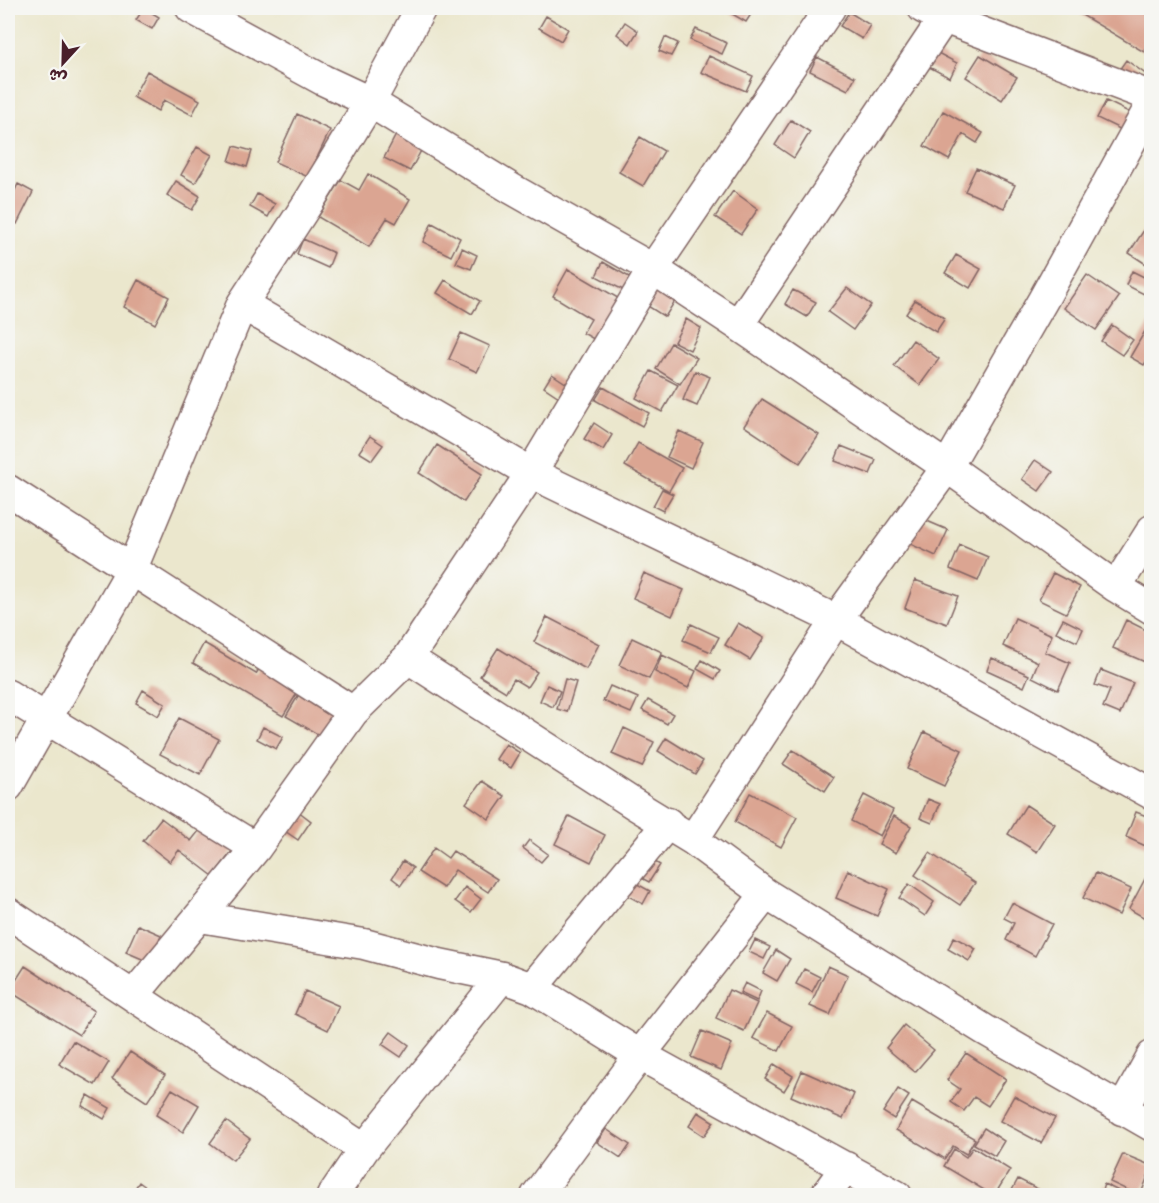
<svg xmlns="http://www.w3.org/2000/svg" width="1159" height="1203" font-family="Dekko,'Playpen Sans Arabic',sans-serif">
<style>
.building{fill:#dba592}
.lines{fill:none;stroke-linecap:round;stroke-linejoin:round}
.street-casing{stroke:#826564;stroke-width:33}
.street{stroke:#fff;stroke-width:30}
</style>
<rect width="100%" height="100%" fill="#f6f6f2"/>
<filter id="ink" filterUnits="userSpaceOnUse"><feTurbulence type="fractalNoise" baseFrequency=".0167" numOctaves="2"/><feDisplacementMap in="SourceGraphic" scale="12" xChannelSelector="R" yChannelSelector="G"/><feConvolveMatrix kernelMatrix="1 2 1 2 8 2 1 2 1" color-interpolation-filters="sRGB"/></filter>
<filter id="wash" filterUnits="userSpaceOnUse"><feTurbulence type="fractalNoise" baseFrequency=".008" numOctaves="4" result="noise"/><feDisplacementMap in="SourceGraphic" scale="24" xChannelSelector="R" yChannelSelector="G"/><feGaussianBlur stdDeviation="1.35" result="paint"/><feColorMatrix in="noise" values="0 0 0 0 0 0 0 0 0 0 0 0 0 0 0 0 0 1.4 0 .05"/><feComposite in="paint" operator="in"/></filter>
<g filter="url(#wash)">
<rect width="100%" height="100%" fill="#ebe7cd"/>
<g id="blocks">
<path class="building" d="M144 8 159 17 152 29 136 20Z
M722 8H755L746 22Z
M1070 8H1135L1152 17V38L1144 52Z
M849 12 870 25 862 39 840 26Z
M546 16 568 29 561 41 539 28Z
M625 22 638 31 630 44 617 34Z
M696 29 727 43 722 54 690 40Z
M665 37 678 43 671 56 659 51Z
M936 52 957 63 950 78 929 67Z
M980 55 1017 77 1002 100 966 77Z
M709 56 753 76 746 91 701 72Z
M817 57 855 77 848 90 810 71Z
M1126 60 1151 78 1142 91 1117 73Z
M147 71 200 100 192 115 164 100 158 111 133 97Z
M1106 101 1135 115 1126 132 1097 118Z
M943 111 983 133 977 143 963 134 949 160 924 146Z
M297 114 330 130 308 177 275 162Z
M791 120 810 132 794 158 775 145Z
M398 131 424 145 410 171 384 158Z
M640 137 664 151 643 186 619 172Z
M234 146 252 151 247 167 229 161Z
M197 147 212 155 195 183 181 175Z
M976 168 1015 185 1004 208 965 191Z
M368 174 410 199 396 223 387 218 369 247 318 217 341 180 359 190Z
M176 181 200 196 192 210 167 195Z
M18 184 33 192 17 224 8 219V205Z
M733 191 758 209 741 234 715 217Z
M257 194 275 204 268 217 250 207Z
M432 223 460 238 451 256 423 242Z
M1148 224 1152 226V268L1129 253Z
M303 239 334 253 328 268 297 254Z
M462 248 477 255 471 269 456 263Z
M956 255 981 269 970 288 945 273Z
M603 262 631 278 625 291 596 276Z
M568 269 623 301 599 342 583 333 591 319 553 296Z
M1132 271 1152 281V298L1126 285Z
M1087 275 1119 297 1096 330 1064 308Z
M138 280 169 297 155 324 124 307Z
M445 280 480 301 472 314 437 293Z
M656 282 678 296 665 317 643 303Z
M847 288 871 305 853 330 828 312Z
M793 290 816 302 807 317 785 304Z
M915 300 945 318 936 332 906 314Z
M686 319 701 328 690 350 674 342Z
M1152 319V351L1144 365 1130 357Z
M1112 325 1133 340 1122 355 1101 341Z
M461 333 490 346 477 372 449 359Z
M913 340 939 359 920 385 894 366Z
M671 343 697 358 680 384 656 369Z
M651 371 678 385 662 412 636 398Z
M695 371 710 377 697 406 683 400Z
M552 374 570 386 562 399 544 387Z
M603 387 649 413 642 426 595 400Z
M762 399 819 435 800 463 744 426Z
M594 423 612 435 603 450 584 439Z
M679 431 703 442 691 468 667 457Z
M370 436 383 445 372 460 359 452Z
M638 443 682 468 669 491 625 466Z
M437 445 482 474 464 502 419 473Z
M841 446 876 460 870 474 835 461Z
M1035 460 1053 472 1039 491 1022 479Z
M662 489 673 494 663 511 653 506Z
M920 518 948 530 936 556 908 543Z
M960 545 988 557 978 581 950 569Z
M644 573 684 590 672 616 633 598Z
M1053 573 1080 587 1066 613 1039 600Z
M915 580 958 596 947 624 905 608Z
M547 617 599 644 586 669 534 642Z
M1015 618 1052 635 1045 652 1070 663 1058 690 1032 677 1038 662 1003 646Z
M1063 619 1083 629 1077 642 1056 632Z
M1126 620 1152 633V650L1145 662 1113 648Z
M738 623 764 638 750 660 725 645Z
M691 624 719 637 711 652 683 640Z
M632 638 662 652 649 679 619 665Z
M204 643 256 674 262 664 301 687 283 716 193 663Z
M498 648 537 672 527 687 514 679 506 692 480 676Z
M662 655 696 671 688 688 655 672Z
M992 658 1029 675 1024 687 987 670Z
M702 660 720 671 715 679 697 669Z
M1101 670 1133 683 1120 714 1103 707 1110 690 1095 685Z
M565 679 576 682 567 712 557 709Z
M547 685 560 691 553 707 540 701Z
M610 686 638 698 631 713 603 701Z
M143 690 165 704 158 716 136 703Z
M301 691 340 715 326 739 286 716Z
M648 700 673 714 667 724 642 710Z
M179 718 219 739 200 775 160 754Z
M263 727 283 737 276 749 257 739Z
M624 728 654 742 642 767 612 754Z
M924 732 962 750 944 786 907 769Z
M666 738 703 761 695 774 658 751Z
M506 744 520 753 511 768 496 759Z
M793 750 834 777 825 791 783 764Z
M482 781 505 796 489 819 466 803Z
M750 793 797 817 781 847 735 822Z
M864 795 893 810 880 836 851 821Z
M928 799 940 804 932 823 920 818Z
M1026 805 1055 824 1037 852 1008 834Z
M298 811 311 821 298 840 285 831Z
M1136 812 1152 818V849L1126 837Z
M569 816 605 835 591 862 555 844Z
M894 816 911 826 896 853 879 844Z
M161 818 191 841 202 827 233 850 213 876 179 850 170 862 143 841Z
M529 840 548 854 541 862 523 848Z
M434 848 448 858 453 851 497 879 488 892 455 870 443 888 418 872Z
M930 853 975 883 960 905 915 875Z
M647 857 660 865 649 882 636 875Z
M403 861 413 868 401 885 392 878Z
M848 870 889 889 877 916 836 898Z
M1096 873 1131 889 1119 915 1083 898Z
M1145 879 1152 882V922L1129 909Z
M630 880 650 891 643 904 623 893Z
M909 884 934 902 925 916 899 898Z
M465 887 481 899 471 912 455 901Z
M1012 903 1052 924 1035 956 1006 940 1014 923 1004 918Z
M138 925 161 935 149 962 126 952Z
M954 937 976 949 969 961 948 949Z
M755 940 770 947 764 959 749 952Z
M776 950 790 959 777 981 763 973Z
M25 966 94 1011 79 1035 9 991Z
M828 966 848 975 830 1015 810 1006Z
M804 969 820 977 812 992 796 984Z
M745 983 761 991 757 1001 740 993Z
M729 990 757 1003 744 1031 716 1018Z
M305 991 339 1006 328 1030 295 1014Z
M767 1013 792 1026 779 1051 753 1038Z
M904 1025 934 1050 915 1072 886 1048Z
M702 1031 732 1044 721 1070 691 1057Z
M391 1032 409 1045 401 1057 382 1044Z
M73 1041 109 1062 95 1085 59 1064Z
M130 1052 165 1075 147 1102 112 1079Z
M966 1053 1006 1079 988 1106 974 1097 964 1111 951 1102 960 1089 947 1080Z
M774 1064 793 1076 784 1091 765 1079Z
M802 1071 854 1094 843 1119 791 1096Z
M172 1089 199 1105 183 1132 156 1115Z
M898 1089 909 1096 894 1119 883 1112Z
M88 1095 110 1108 104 1119 82 1106Z
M1014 1096 1055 1118 1041 1143 1000 1121Z
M912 1102 975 1139 966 1154 953 1146 945 1159 896 1130Z
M698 1112 714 1122 704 1136 689 1126Z
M226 1121 250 1139 233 1160 210 1143Z
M984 1128 1004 1141 995 1156 974 1144Z
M606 1129 630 1145 621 1158 597 1142Z
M973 1147 1010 1170 994 1196 944 1166 954 1149 966 1157Z
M1123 1154 1152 1166 1140 1196 1110 1182Z
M1018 1179 1038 1189 1035 1196H1013L1010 1194Z
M139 1182 158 1196H130Z
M1104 1184 1129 1196H1100Z"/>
</g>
</g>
<g filter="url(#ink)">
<use href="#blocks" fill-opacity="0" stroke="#826564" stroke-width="1.5"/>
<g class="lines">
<g class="street-casing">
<path id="street" d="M191 8 323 80 370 102 512 189 653 269 738 325 947 467 1116 587 1152 609
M923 8 944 18 1152 97
M242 304 531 473 836 620 1152 794
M738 325 944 18
M8 490 353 712
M1116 587 1152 530
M408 658 634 804 693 840 766 894 985 1030 1152 1126
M8 695 256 848
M8 786 131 571 242 304 310 200 370 102 421 8
M693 840 836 620 947 467 1043 300 1152 103
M8 913 364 1149
M200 917 364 944 439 964 502 977 532 988 640 1055 897 1196
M532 988 668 823
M133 996 256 848 353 712 408 658 531 473 653 269 830 8
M1122 1110 1152 1056
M332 1196 364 1149 502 977
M536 1196 640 1055 766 894
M825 1196 846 1167"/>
</g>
<use href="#street" class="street"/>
</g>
</g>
<rect width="1159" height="1203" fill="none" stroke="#f6f6f2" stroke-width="30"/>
<g transform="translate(63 63) rotate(202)" stroke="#f6f6f2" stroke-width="4.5" paint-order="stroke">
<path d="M0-4.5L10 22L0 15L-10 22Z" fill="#4a1f2b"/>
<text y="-9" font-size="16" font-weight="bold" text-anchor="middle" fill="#4a1f2b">ش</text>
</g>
</svg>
